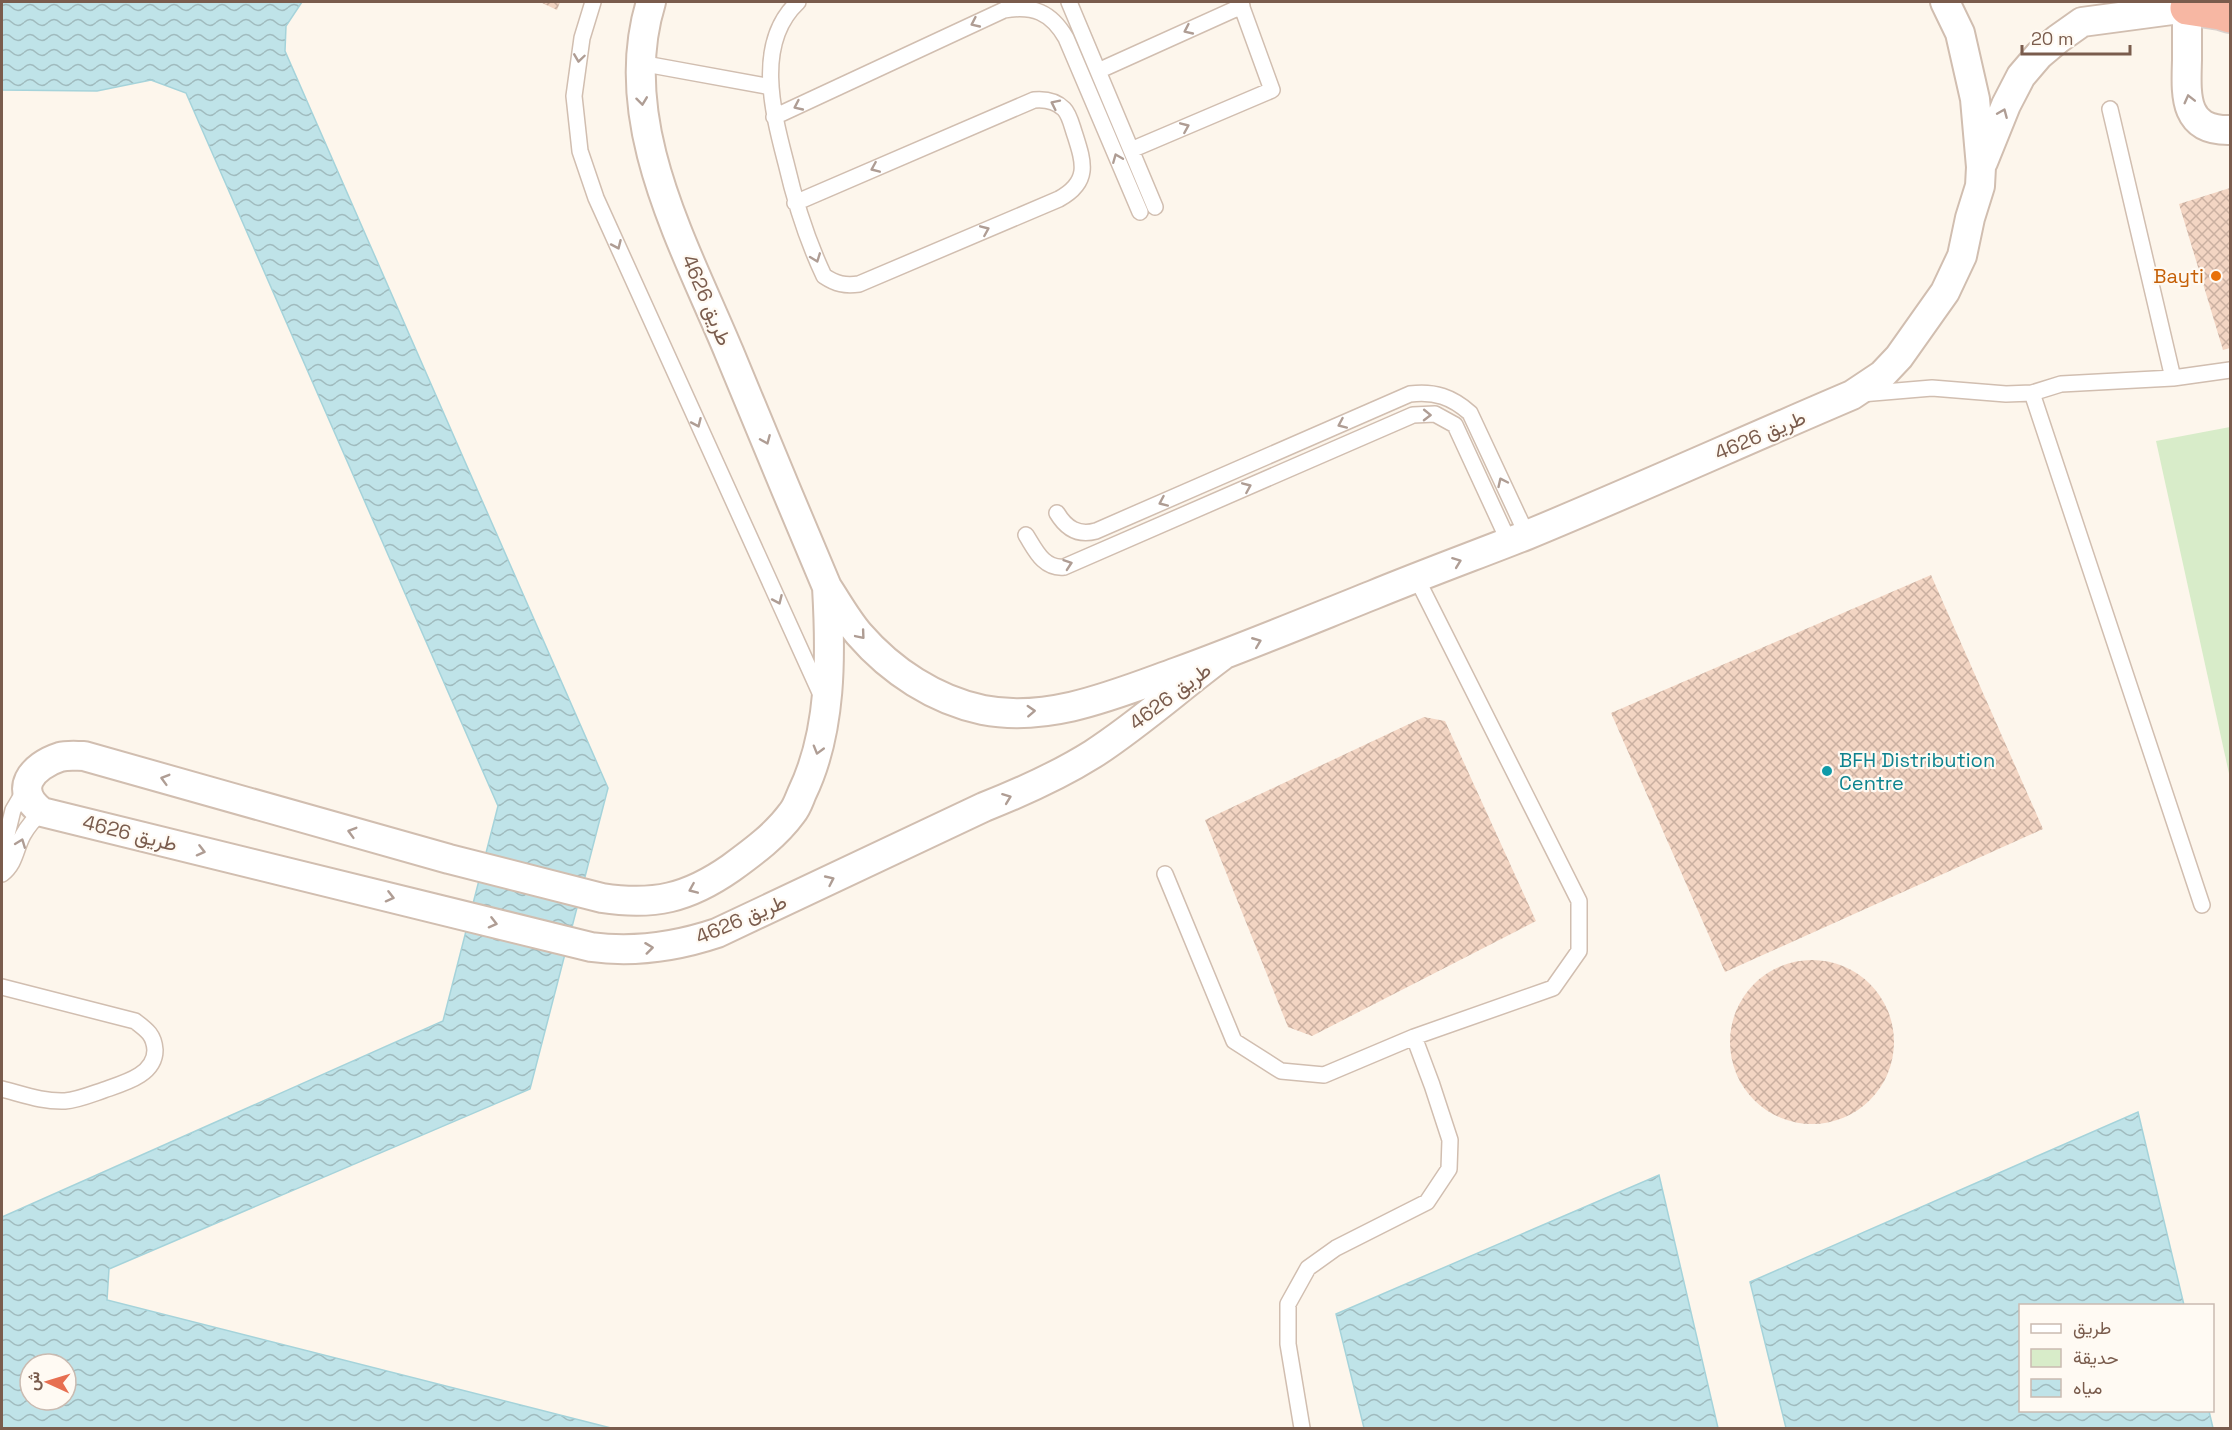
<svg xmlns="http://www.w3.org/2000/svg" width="2232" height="1430" font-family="'Space Grotesk',Vazirmatn,sans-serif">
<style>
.green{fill:#d8ecc9}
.water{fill:url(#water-waves);stroke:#a5d3da;stroke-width:1.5;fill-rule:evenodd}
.building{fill:url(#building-cross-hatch)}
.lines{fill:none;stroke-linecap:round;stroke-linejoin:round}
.service-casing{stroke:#d1beb0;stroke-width:18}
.minor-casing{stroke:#d1beb0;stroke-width:32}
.motorway-casing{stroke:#dad1cd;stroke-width:36}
.service{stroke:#fff;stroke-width:15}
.minor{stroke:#fff;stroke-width:28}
.motorway{stroke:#f7b7a3;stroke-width:33}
.oneway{stroke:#af9d94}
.food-dot{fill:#e8710a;stroke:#fffaf3;stroke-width:2}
.culture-dot{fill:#0f9aa8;stroke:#fffaf3;stroke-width:2}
.labels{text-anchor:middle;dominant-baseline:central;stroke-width:4.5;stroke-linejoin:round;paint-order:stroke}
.food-label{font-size:20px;fill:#c56008;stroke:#fffaf3;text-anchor:end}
.street-label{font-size:20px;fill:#7a5c4d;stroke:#fffaf3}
.culture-label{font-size:20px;fill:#0d838f;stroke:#fffaf3;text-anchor:start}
</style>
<defs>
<pattern id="water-waves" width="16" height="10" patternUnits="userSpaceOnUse" patternTransform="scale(1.5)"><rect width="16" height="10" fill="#bfe3e8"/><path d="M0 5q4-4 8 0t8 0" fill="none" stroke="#a0bbbe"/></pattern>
<pattern id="building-cross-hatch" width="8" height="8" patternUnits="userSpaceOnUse" patternTransform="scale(1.5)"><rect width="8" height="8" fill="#f3d5c3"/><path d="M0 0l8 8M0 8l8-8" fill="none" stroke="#cab0a1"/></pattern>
</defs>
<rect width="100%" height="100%" fill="#fdf6ec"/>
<path class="green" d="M2230 427V778L2156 441Z"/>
<path class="water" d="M2 2H302L286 26 285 51 608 788 530 1089 109 1269 107 1300 611 1428H2V1217L443 1021 498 806 186 93 151 80 97 91 2 90ZM30 1364H66V1400H30Z
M2138 1112 2184 1305 2020 1306V1410L2209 1411 2213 1428H1786L1750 1282Z
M1659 1175 1718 1428H1364L1336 1314Z"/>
<path class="building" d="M540 2H560L557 10Z
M2230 188V348L2223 350 2179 204Z
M1931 575 2043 829 1725 972 1611 713Z
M1424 717 1445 721 1536 921 1312 1036 1288 1027 1205 820Z
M1730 1042a82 82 0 1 1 164 0a82 82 0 1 1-164 0Z"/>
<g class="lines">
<g class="service-casing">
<path id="service" d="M593 2 582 38 574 96 580 151 596 198 822 697
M1069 2 1155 207
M640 63 771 87
M1098 71 1242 6
M2110 109 2173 378 2230 370
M774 117 1004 10C1033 5 1051 12 1066 38L1140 212
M1131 150 1272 90 1240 2
M795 203 1034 100C1045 99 1056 101 1064 109 1070 115 1072 127 1075 135 1084 163 1090 182 1059 199L859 284C845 286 836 284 824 276 807 240 795 202 786 163 773 113 754 43 798 2
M2032 393 2202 905
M1861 394 1932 388 2006 394 2032 393 2061 384 2173 378
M1057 513C1066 528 1078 536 1096 531L1410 394C1435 391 1452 397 1470 413L1527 535
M1026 535C1035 549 1043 569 1064 567L1413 415 1435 414 1455 425 1509 542
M2 855 13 810 26 788
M2 874C16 863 15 850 23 835 28 826 34 819 42 812
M1165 874 1234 1041 1281 1071 1324 1075 1414 1037 1553 988 1579 951V901L1416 577
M2 987 135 1021C147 1030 154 1035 155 1050 155 1075 124 1083 104 1090 92 1094 78 1100 65 1101 43 1102 22 1094 2 1089
M1302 1428 1288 1344V1304L1308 1268 1336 1248 1427 1202 1449 1169 1450 1140 1432 1085 1414 1037"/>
</g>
<g class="minor-casing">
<path id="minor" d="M651 2C614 121 684 244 729 352 761 430 794 509 827 587 837 602 847 620 859 634 891 671 935 700 983 710 1049 723 1116 694 1177 672 1243 648 1308 621 1373 595 1424 574 1476 555 1527 535 1636 490 1744 441 1852 395L1882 375 1899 357 1945 292 1962 256 1970 218 1980 186 1981 167 1975 99 1960 33 1945 2
M1983 162 2006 105 2021 76 2039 55 2058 39 2082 22 2187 8C2187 25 2187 42 2187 60 2186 95 2183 131 2230 130
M827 587C831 655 832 731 802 793 799 800 797 807 792 813 776 835 753 852 731 868 688 898 654 906 602 898L449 859 84 756C76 756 67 755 60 757 32 766 12 790 42 812L591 947C635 953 675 947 717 933L984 807C1022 792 1058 776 1093 754 1138 725 1179 688 1222 656"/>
</g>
<g class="motorway-casing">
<path id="motorway" d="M2187 8 2220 13 2230 16"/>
</g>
<use href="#service" class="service"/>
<use href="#minor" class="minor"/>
<use href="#motorway" class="motorway"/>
</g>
<defs><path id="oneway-chevron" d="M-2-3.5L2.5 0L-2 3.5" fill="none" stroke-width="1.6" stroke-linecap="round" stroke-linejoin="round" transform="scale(1.5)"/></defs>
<g class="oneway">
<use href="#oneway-chevron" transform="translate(975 23) rotate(155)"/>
<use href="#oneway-chevron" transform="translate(1188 30) rotate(155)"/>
<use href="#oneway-chevron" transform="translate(579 58) rotate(98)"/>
<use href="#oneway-chevron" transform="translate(2189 99) rotate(-104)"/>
<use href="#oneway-chevron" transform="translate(642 101) rotate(83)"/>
<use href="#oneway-chevron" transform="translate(1055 104) rotate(-154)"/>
<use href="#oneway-chevron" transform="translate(798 106) rotate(155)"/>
<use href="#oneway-chevron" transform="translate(2003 113) rotate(-67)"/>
<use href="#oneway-chevron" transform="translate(1185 127) rotate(-23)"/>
<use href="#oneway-chevron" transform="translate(1117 158) rotate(-112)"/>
<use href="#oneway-chevron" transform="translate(875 168) rotate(157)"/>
<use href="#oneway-chevron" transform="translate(985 230) rotate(-23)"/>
<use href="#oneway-chevron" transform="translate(617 245) rotate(66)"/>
<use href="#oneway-chevron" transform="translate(816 258) rotate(69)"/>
<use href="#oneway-chevron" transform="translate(1427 415) rotate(1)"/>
<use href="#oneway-chevron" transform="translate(697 423) rotate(66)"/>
<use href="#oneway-chevron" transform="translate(1342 424) rotate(156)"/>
<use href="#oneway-chevron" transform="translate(766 440) rotate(67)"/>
<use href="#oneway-chevron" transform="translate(1502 482) rotate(-115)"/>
<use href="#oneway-chevron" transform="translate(1247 487) rotate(-23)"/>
<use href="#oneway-chevron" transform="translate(1163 502) rotate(156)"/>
<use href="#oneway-chevron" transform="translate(1457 562) rotate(-21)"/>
<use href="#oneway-chevron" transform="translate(1068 564) rotate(-19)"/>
<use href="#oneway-chevron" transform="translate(778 600) rotate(66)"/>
<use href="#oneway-chevron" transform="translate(861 635) rotate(50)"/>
<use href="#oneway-chevron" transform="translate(1257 642) rotate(-22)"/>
<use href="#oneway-chevron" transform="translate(1031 711) rotate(-3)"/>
<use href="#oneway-chevron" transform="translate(818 750) rotate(106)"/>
<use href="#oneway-chevron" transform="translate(165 779) rotate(-164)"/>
<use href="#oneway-chevron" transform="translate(1007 798) rotate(-21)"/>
<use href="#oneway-chevron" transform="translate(352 832) rotate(-164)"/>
<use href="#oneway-chevron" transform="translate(21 843) rotate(-69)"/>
<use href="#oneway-chevron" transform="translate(201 851) rotate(14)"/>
<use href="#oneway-chevron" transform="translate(830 880) rotate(-25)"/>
<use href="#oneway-chevron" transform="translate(693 889) rotate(157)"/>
<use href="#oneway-chevron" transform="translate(390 897) rotate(14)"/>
<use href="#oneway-chevron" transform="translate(493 923) rotate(14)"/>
<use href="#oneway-chevron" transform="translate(649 948) rotate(-7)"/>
</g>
<circle class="food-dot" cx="2216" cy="276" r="6"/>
<circle class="culture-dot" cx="1827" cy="771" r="6"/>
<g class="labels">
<g class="food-label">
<text x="2204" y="276">Bayti</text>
</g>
<g class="street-label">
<text transform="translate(707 300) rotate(67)">طريق 4626</text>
<text transform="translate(1760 435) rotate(-23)">طريق 4626</text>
<text transform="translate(1170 696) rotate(-37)">طريق 4626</text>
<text transform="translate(130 833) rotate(14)">طريق 4626</text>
<text transform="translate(741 919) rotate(-23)">طريق 4626</text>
</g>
<g class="culture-label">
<text x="1839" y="760">BFH Distribution<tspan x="1839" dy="23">Centre</tspan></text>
</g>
</g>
<rect width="2232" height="1430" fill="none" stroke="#7a5c4d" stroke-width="6"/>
<rect x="2019" y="1304" width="195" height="108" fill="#fffaf3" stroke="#cabbb1" stroke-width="1.5"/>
<rect x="2031" y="1324" width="30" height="9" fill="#ffffff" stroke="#cabbb1" stroke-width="1.5"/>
<text x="2073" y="1334" font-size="18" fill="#7a5c4d">طريق</text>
<rect x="2031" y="1349" width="30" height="18" fill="#d8ecc9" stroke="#cabbb1" stroke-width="1.5"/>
<text x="2073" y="1364" font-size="18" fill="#7a5c4d">حديقة</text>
<rect x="2031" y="1379" width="30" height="18" fill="url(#water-waves)" stroke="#cabbb1" stroke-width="1.5"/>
<text x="2073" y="1394" font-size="18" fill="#7a5c4d">مياه</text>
<g transform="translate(48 1382) rotate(274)"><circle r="28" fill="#fffaf3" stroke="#cabbb1" stroke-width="1.5"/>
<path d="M0-4.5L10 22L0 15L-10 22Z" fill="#e76f51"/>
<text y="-9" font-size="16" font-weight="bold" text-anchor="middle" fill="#7a5c4d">ش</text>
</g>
<path d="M2022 45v9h108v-9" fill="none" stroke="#7a5c4d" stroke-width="3"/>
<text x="2031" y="45" font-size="18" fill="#7a5c4d" stroke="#fffaf3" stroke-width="4.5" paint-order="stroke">20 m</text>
</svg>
